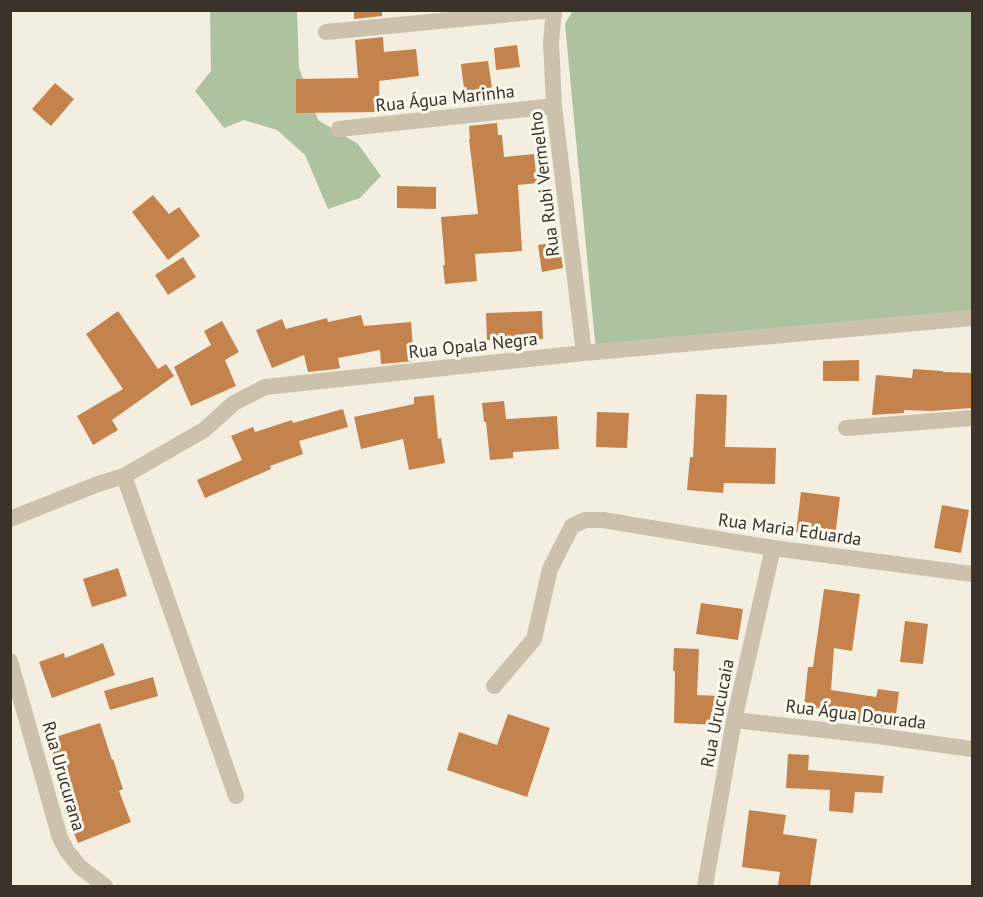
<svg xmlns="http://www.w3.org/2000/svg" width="983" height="897" font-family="'PT Sans',sans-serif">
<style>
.green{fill:#afc2a0}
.building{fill:#c4834d}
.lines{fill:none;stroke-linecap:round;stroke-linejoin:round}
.minor{stroke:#cbc1ac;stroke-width:16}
.labels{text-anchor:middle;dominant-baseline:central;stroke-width:6;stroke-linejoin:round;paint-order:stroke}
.street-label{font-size:18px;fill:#3a322b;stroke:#faf7ed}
</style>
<rect width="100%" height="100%" fill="#f3eee0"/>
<path class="green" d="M573 10 972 11V318L596 352 565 24Z
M210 11H297L299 68 318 120 358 144 381 176 360 198 328 209 305 155 277 130 244 120 224 128 195 91 211 71Z"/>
<path class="building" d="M354 10H382V16L354 19Z
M383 37 384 52 416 49 419 76 379 81 380 112 296 113V79L358 78 355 40Z
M517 45 520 67 496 70 494 48Z
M488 61 494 102 466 105 461 64Z
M55 83 74 99 51 126 32 109Z
M497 123 498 135H502L504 157 534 154 537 183 518 185 522 251 475 254 477 281 445 284 443 265H445L441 217 478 214 469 139H470L469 126Z
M397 186 436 187V209L397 208Z
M153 195 169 214 179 207 200 236 168 260 132 212Z
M559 242 563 268 542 272 538 245Z
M183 257 196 277 168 295 155 275Z
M118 311 158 369 166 364 174 376 112 420 118 430 93 445 77 416 123 389 86 334Z
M542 311 543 339 487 340 486 313Z
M361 315 364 326 411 322 414 361 381 364 380 350 338 358 340 368 336 369 308 372 304 355 272 368 256 330 282 319 286 329 327 318 328 322Z
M222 321 239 352 225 360 236 386 191 406 174 367 211 345 204 331Z
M859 360V381H823V361Z
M913 369 943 371V372L972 373V408L931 411 904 410V413L872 415 876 375 912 378Z
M696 394 727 395 725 447 776 448 775 484 724 483 723 493 687 490 690 457H693Z
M434 395 438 439 441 438 445 463 409 470 403 439 361 449 354 417 414 404V397Z
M504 401 506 419 557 416 559 449 513 452V458L490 460 486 422H484L482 403Z
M343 409 348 427 299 441 303 454 270 466 271 469 205 498 197 480 242 460 231 436 253 427 255 432 292 420 293 423Z
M597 412 629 413 627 448 596 447Z
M801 492 840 497 835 537 796 532Z
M942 505 969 510 961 553 934 548Z
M118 568 127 596 92 607 83 579Z
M824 589 860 594 852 651 834 648 831 690 876 697 878 689 899 692 894 728 836 720 838 710 804 707 808 667H813Z
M701 603 743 609 738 640 696 634Z
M905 621 928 624 923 664 900 662Z
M103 643 115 675 52 698 39 662 64 653 65 658Z
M674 648 699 649 697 695 720 696 719 725 674 723 675 671H673Z
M153 677 158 696 110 710 104 691Z
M508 714 550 728 527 797 447 770 459 732 497 745Z
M100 723 112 760 113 759 123 789 119 791 131 822 78 843 65 811 74 808 61 770 59 771 49 739Z
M788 754 809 755 808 770 884 776 882 793 855 792 853 813 829 811 830 790 786 788Z
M749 810 786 815 783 834 817 839 810 886H790L778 885 780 872 742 867Z"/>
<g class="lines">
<path class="minor" d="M554 10 551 42 554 106 584 353
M326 32 552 10
M339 129 554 106
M846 428 972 418
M124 476 236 796
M10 519 98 484 124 476 204 430 234 403 265 387 584 353 972 318
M10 661 60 838 67 851 80 867 105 886
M494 686 534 639 550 569 572 526 585 520H603L773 548 972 574
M734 720 878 736 972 749
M705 886 734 720 773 548"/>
</g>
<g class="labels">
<g class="street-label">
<text transform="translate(445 98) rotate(-6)">Rua Água Marinha</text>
<text transform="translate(544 184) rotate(-97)">Rua Rubi Vermelho</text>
<text transform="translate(473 345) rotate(-6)">Rua Opala Negra</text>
<text transform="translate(790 529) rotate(8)">Rua Maria Eduarda</text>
<text transform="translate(717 713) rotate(-79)">Rua Urucucaia</text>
<text transform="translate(856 714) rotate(7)">Rua Água Dourada</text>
<text transform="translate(64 776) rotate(74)">Rua Urucurana</text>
</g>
</g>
<rect width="983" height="897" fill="none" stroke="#3a322b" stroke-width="24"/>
</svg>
